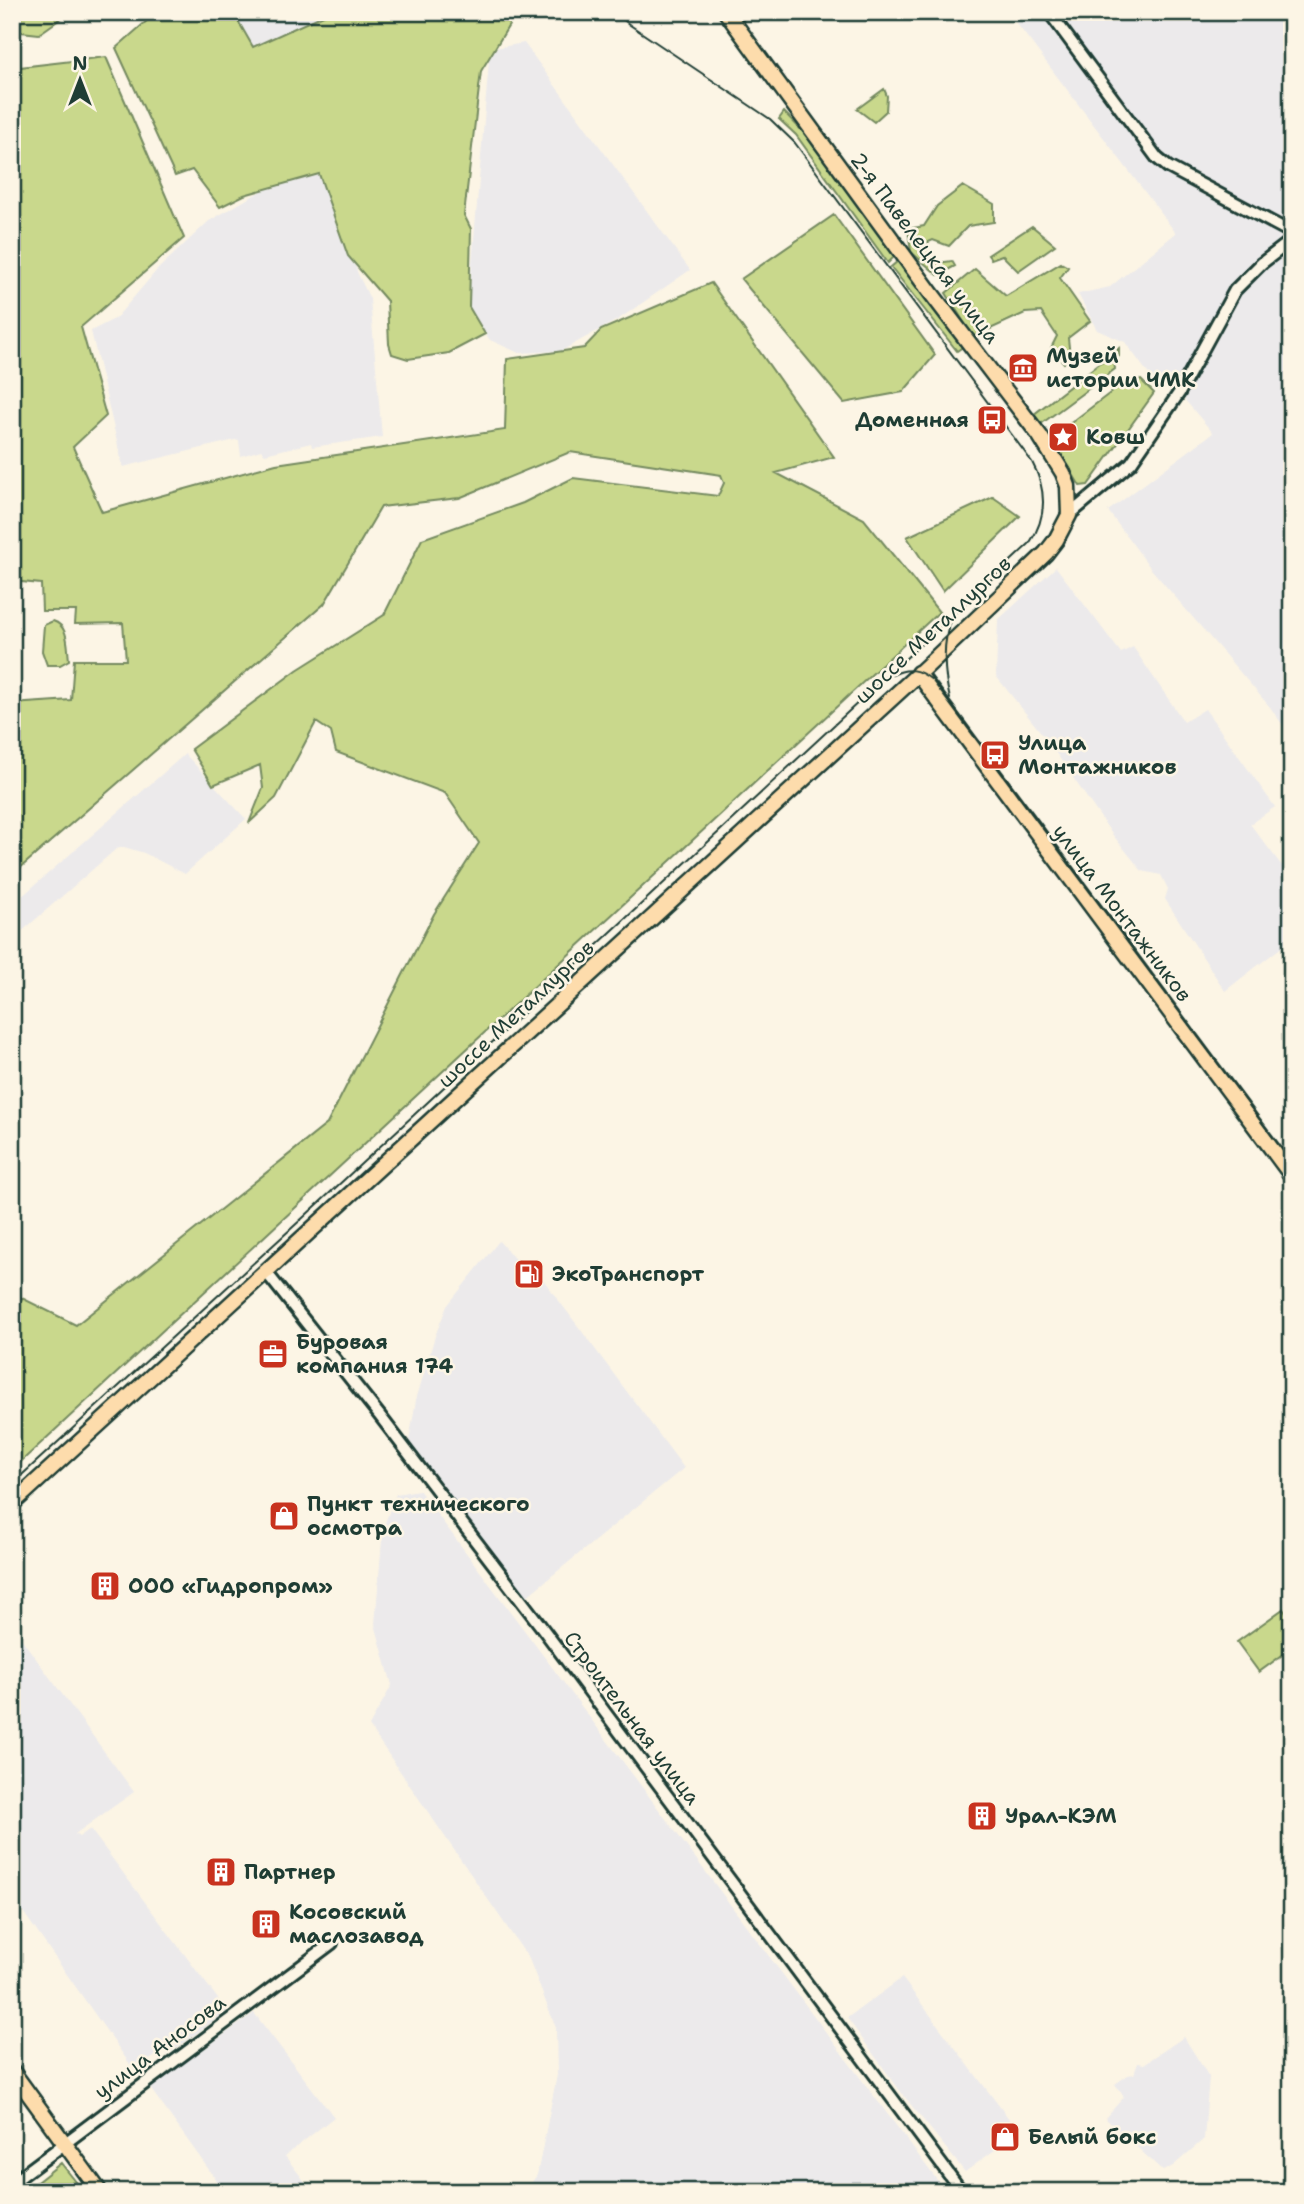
<svg xmlns="http://www.w3.org/2000/svg" width="1304" height="2204" font-family="'Shantell Sans',sans-serif">
<style>
.built{fill:#eceaeb}
.green{fill:#c9d88c;stroke:#748a60;stroke-width:2}
.lines{fill:none;stroke-linecap:round;stroke-linejoin:round}
.minor-casing{stroke:#1f3d34;stroke-width:16}
.major-casing{stroke:#1f3d34;stroke-width:19}
.minor{stroke:#fcf5e5;stroke-width:10}
.major{stroke:#fddcac;stroke-width:14}
.tram{stroke:#1f3d34;stroke-width:2}
.labels{text-anchor:middle;dominant-baseline:central;stroke-width:5;stroke-linejoin:round;paint-order:stroke}
.street-label{font-size:21px;fill:#1f3d34;stroke:#fcf5e5}
.poi-label{font-size:21px;font-weight:bold;fill:#1f3d34;stroke:#fcf5e5;text-anchor:start}
</style>
<rect width="100%" height="100%" fill="#fcf5e5"/>
<filter id="ink" filterUnits="userSpaceOnUse"><feTurbulence type="fractalNoise" baseFrequency=".0143" numOctaves="2"/><feDisplacementMap in="SourceGraphic" scale="14" xChannelSelector="R" yChannelSelector="G"/><feConvolveMatrix kernelMatrix="1 2 1 2 8 2 1 2 1" color-interpolation-filters="sRGB"/></filter>
<g filter="url(#ink)">
<path class="built" d="M233 12H330L253 47Z
M1008 12H1292V738L1270 707 1152 570 1108 511 1213 433 1179 393 1150 376 1125 342 1097 330 1078 294 1110 287 1176 233Z
M524 43 690 270 619 319 561 351 519 353 490 340 468 311 490 49Z
M319 158 358 274 370 299 382 437 312 447 311 443 265 454 261 450 241 456 239 441 235 440 123 467 91 331 116 318 157 270 209 221Z
M1056 567 1121 653 1133 647 1184 722 1205 709 1275 807 1250 824 1292 879V939L1225 991 1165 899 1168 889 1161 875 1142 871 1112 834 1047 740 996 676 998 620Z
M185 754 246 819 185 874 144 853 124 847 116 849 12 940V905Z
M499 1241 519 1264 527 1258 684 1468 526 1597 409 1441 416 1400 435 1336 447 1306Z
M419 1490 946 2192H525L537 2175 557 2075 556 2028 529 1959 369 1726 392 1685 375 1624 383 1528 396 1494Z
M12 1626 134 1792 75 1834 79 1837 90 1829 227 2011 167 2055 163 2051 134 2070 12 1896Z
M902 1978 1019 2132 965 2172 904 2096 847 2018Z
M254 2013 334 2117 285 2156 313 2192H225L150 2088Z
M1184 2037 1209 2077 1204 2139 1173 2166 1163 2171 1105 2118 1124 2097 1115 2084 1128 2075 1134 2074 1138 2063 1144 2064Z"/>
<path class="green" d="M12 12H70L39 34 12 31Z
M157 12H233L253 47 330 12H505L509 25 481 71 464 215 471 229 469 307 485 334 449 353 408 359 392 354 389 344 387 301 348 256 319 174 244 195 220 207 192 170 175 176 116 48Z
M106 57 184 238 81 327 106 416 73 447 102 512 276 464 505 430 507 359 584 348 601 330 711 283 834 457 776 473 864 519 939 612 12 1470V1293L76 1325 327 1124 434 914 479 843 445 793 336 752 331 732 316 722 276 798 249 823 263 788 260 765 213 785 191 749 297 670 384 615 422 539 523 503 573 478 718 496 724 483 721 475 570 452 459 498 381 507 324 604 12 875V704L71 700 74 660H126L123 623 75 624 76 611H42L41 584 12 581V68Z
M884 89 887 96 886 111 874 122 857 109Z
M784 112 808 137 895 256 888 263 796 135 779 119Z
M963 186 994 204V222L968 226 949 246 933 240 924 244 937 263 952 261 955 266 938 275 911 252 908 229 924 226 937 206Z
M834 215 935 355 903 392 844 403 741 279Z
M1032 226 1055 245 1018 271 1002 255 991 259 988 255Z
M898 261 964 346 957 351 891 267Z
M1061 263 1068 267 1060 278 1090 321 1068 338 1070 357 1064 363 1051 348 1057 336 1041 312 1025 313 973 337 946 293 975 269 1006 296Z
M1119 348V356L1114 361 1115 369 1041 424 1033 415Z
M1141 380 1154 393 1088 485 1080 486 1051 438 1126 381 1132 382Z
M993 497 1020 516 943 591 907 537Z
M53 621C69 626 67 645 69 660L60 665H47L42 651 44 625Z
M1283 1609 1292 1621V1648L1259 1672 1237 1642Z
M61 2163 84 2192H37L32 2186Z"/>
<g class="lines">
<g class="minor-casing">
<path id="minor" d="M1049 12 1157 158 1168 167 1292 233
M1069 515 1131 463 1179 393 1235 290 1262 263 1292 240
M266 1272 380 1416 540 1625 962 2192
M12 2183 332 1943"/>
</g>
<g class="major-casing">
<path id="major" d="M918 673 1292 1176
M12 1504 926 667 1046 553 1056 540 1069 515 1068 486 1063 473 1040 436 931 293 726 12
M12 2071 100 2192"/>
</g>
<use href="#minor" class="minor"/>
<use href="#major" class="major"/>
<path class="tram" d="M892 675C908 667 918 669 932 680L1292 1163
M950 699C943 670 942 640 953 613
M12 1484 305 1216 1029 544C1047 518 1047 490 1032 462L795 143 770 119 630 25 614 12"/>
</g>
</g>
<defs>
<g id="museum-square" transform="scale(1.575)"><rect x="-9" y="-9" width="18" height="18" rx="4" fill="#c8321e" stroke="#fcf5e5"/><path d="M0-6L6-3V-2H-6V-3ZM-5-1h2V3h-2ZM-1-1h2V3h-2ZM3-1h2V3H3ZM-6 4H6V6H-6Z" fill="#fff"/></g>
<g id="bus-square" transform="scale(1.575)"><rect x="-9" y="-9" width="18" height="18" rx="4" fill="#c8321e" stroke="#fcf5e5"/><path d="M-5-6H5V4H4V6H2V4H-2V6H-4V4H-5ZM-3.5-4V0h7V-4ZM-3.5 1.2v1.5H-2V1.2ZM2 1.2v1.5H3.5V1.2Z" fill="#fff"/></g>
<g id="sight-square" transform="scale(1.575)"><rect x="-9" y="-9" width="18" height="18" rx="4" fill="#c8321e" stroke="#fcf5e5"/><path d="M0-6L1.8-2.2L6-1.7L2.9 1.2L3.7 5.4L0 3.3L-3.7 5.4L-2.9 1.2L-6-1.7L-1.8-2.2Z" fill="#fff"/></g>
<g id="fuel-square" transform="scale(1.575)"><rect x="-9" y="-9" width="18" height="18" rx="4" fill="#c8321e" stroke="#fcf5e5"/><path d="M-5.5-6h7V0h2V4h1.3V-2.5L3-4.5l.8-.8L6-3V5H2.5V1h-1V6h-7ZM-4.2-4.7v3.2H.2V-4.7Z" fill="#fff"/></g>
<g id="office-square" transform="scale(1.575)"><rect x="-9" y="-9" width="18" height="18" rx="4" fill="#c8321e" stroke="#fcf5e5"/><path d="M-6-3h4V-5.5h4V-3h4V5H-6ZM-1-4.5V-3h2v-1.5ZM-6 0V1H6V0Z" fill="#fff"/></g>
<g id="shop-square" transform="scale(1.575)"><rect x="-9" y="-9" width="18" height="18" rx="4" fill="#c8321e" stroke="#fcf5e5"/><path d="M-5-2.5h2.3a2.7 3.5 0 0 1 5.4 0H5L5.5 6h-11ZM-1.5-2.5h3a1.5 2.3 0 0 0-3 0Z" fill="#fff"/></g>
<g id="building-square" transform="scale(1.575)"><rect x="-9" y="-9" width="18" height="18" rx="4" fill="#c8321e" stroke="#fcf5e5"/><path d="M-4-6H4V6H1V3H-1V6H-4ZM-2.5-4.3h1.7v1.8h-1.7ZM.8-4.3h1.7v1.8H.8ZM-2.5-1h1.7V.8h-1.7ZM.8-1h1.7V.8H.8Z" fill="#fff"/></g>
</defs>
<g fill-rule="evenodd">
<use href="#museum-square" x="1023" y="368"/>
<use href="#bus-square" x="992" y="420"/>
<use href="#sight-square" x="1063" y="437"/>
<use href="#bus-square" x="995" y="755"/>
<use href="#fuel-square" x="529" y="1274"/>
<use href="#office-square" x="273" y="1354"/>
<use href="#shop-square" x="284" y="1516"/>
<use href="#building-square" x="105" y="1586"/>
<use href="#building-square" x="982" y="1816"/>
<use href="#building-square" x="221" y="1872"/>
<use href="#building-square" x="266" y="1924"/>
<use href="#shop-square" x="1005" y="2137"/>
</g>
<g class="labels">
<g class="street-label">
<text transform="translate(925 248) rotate(53)">2-я Павелецкая улица</text>
<text transform="translate(933 630) rotate(-43)">шоссе Металлургов</text>
<text transform="translate(1122 913) rotate(53)">улица Монтажников</text>
<text transform="translate(516 1014) rotate(-43)">шоссе Металлургов</text>
<text transform="translate(632 1718) rotate(53)">Строительная улица</text>
<text transform="translate(160 2047) rotate(-37)">улица Аносова</text>
</g>
<g class="poi-label">
<text x="1046" y="356">Музей<tspan x="1046" dy="24">истории ЧМК</tspan></text>
<text x="969" y="420" text-anchor="end">Доменная</text>
<text x="1086" y="437">Ковш</text>
<text x="1018" y="743">Улица<tspan x="1018" dy="24">Монтажников</tspan></text>
<text x="552" y="1274">ЭкоТранспорт</text>
<text x="296" y="1342">Буровая<tspan x="296" dy="24">компания 174</tspan></text>
<text x="307" y="1504">Пункт технического<tspan x="307" dy="24">осмотра</tspan></text>
<text x="128" y="1586">ООО «Гидропром»</text>
<text x="1005" y="1816">Урал-КЭМ</text>
<text x="244" y="1872">Партнер</text>
<text x="289" y="1912">Косовский<tspan x="289" dy="24">маслозавод</tspan></text>
<text x="1028" y="2137">Белый бокс</text>
</g>
</g>
<rect width="1304" height="2204" fill="none" stroke="#fcf5e5" stroke-width="42"/>
<rect x="21" y="21" width="1262" height="2162" fill="none" stroke="#1f3d34" stroke-width="2.5" filter="url(#ink)"/>
<g transform="translate(80 80)" stroke="#fcf5e5" stroke-width="5" paint-order="stroke">
<path d="M0-5L12 26L0 18L-12 26Z" fill="#1f3d34"/>
<text y="-10" font-size="19" font-weight="bold" text-anchor="middle" fill="#1f3d34">N</text>
</g>
</svg>
